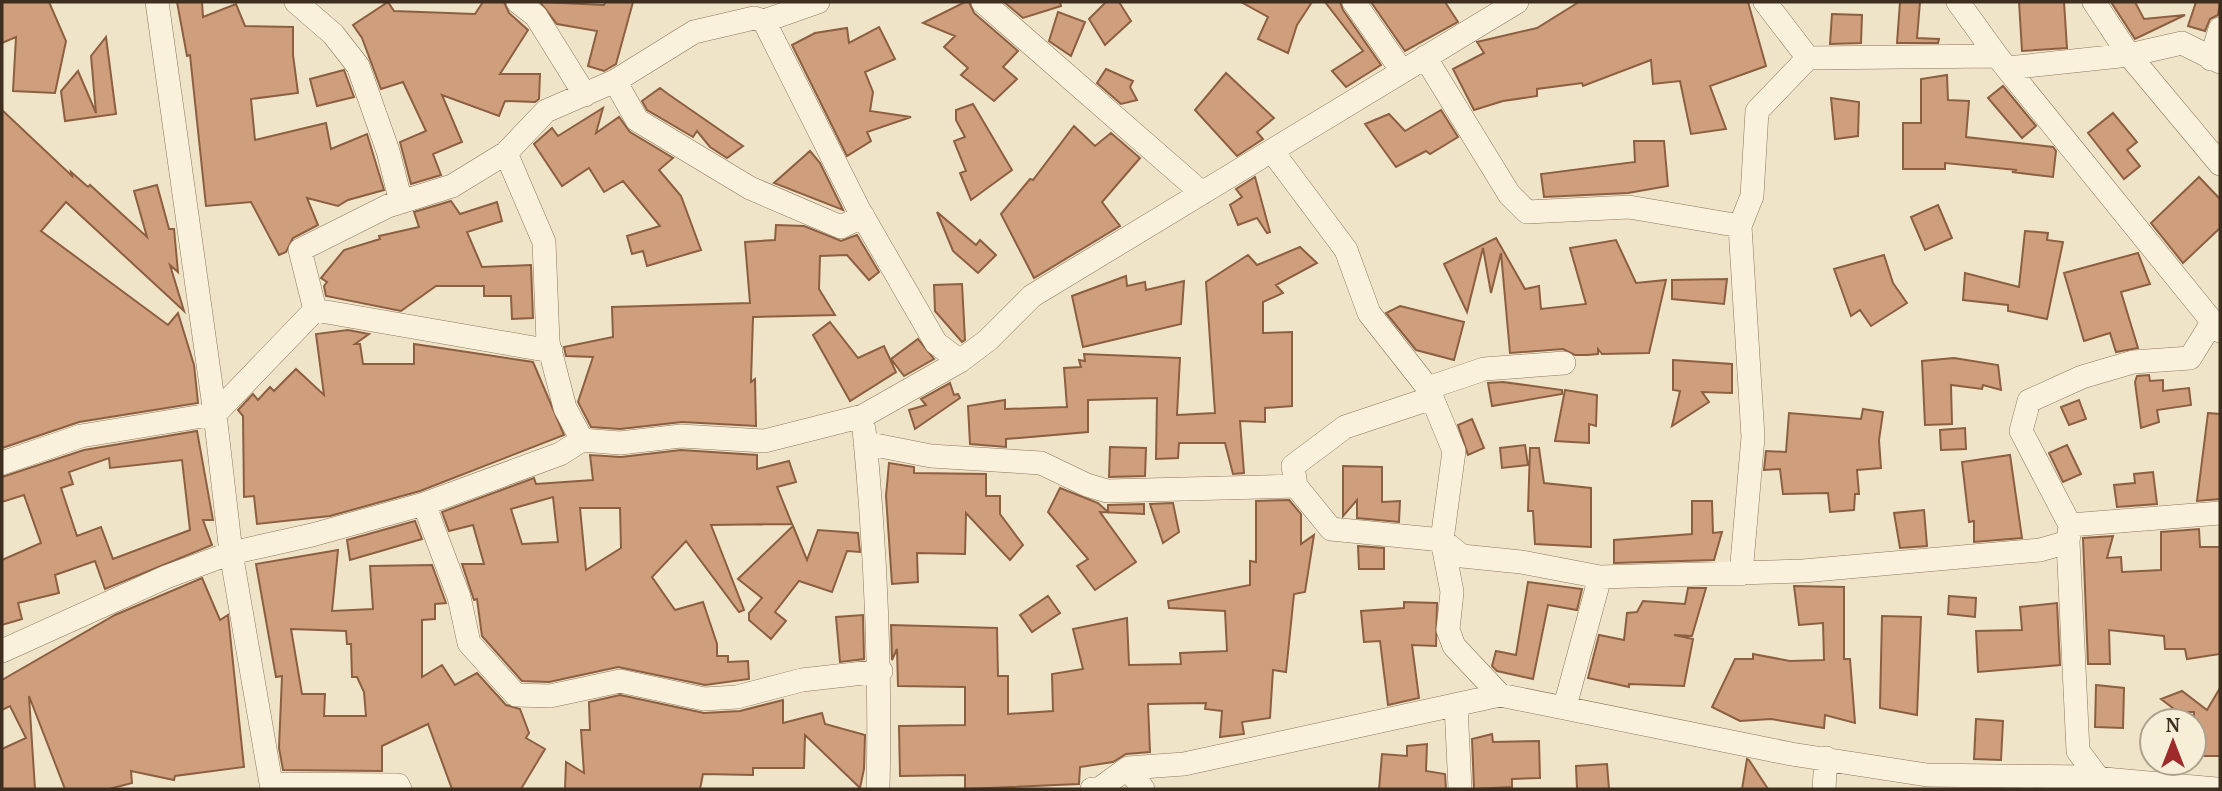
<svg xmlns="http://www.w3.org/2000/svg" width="2222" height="791" font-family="'PT Serif',serif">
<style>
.building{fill:#cf9f7d;stroke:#8d5f41;stroke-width:2;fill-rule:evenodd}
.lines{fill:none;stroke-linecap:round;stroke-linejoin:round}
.minor-casing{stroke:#8d765c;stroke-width:24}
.minor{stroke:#faf1dc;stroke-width:23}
</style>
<rect width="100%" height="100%" fill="#f0e4c8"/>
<path class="building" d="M2 2H49L66 41 55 93 13 91 16 37 2 43Z
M177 2H202L203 17 236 4 245 26 293 27V55L298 93 251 99 255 140 326 123 331 149 367 134 384 190 348 200 338 206 307 198 318 225 293 238 286 252 279 255 251 202 206 206 190 55 187 56Z
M388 2 394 11 475 14 483 2H504L509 13 528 30 500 74H540L539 99 535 102 505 101 499 116 442 95 462 142 433 154 441 175 411 184 400 142 426 131 403 82 381 89 362 38 353 25Z
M540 2 604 5 605 2H633L616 64 604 71 588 66 597 31 557 24Z
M965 2H969L974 13 1018 51 1003 67 1017 79 994 101 961 75 968 68 944 47 955 36 923 23Z
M1004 2H1060L1061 6 1023 18Z
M1106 2H1119L1131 21 1105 45 1089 19Z
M1241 2H1312L1297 25 1288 53 1258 39 1268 17Z
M1325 2H1340L1343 10 1381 65 1346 87 1332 71 1363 51Z
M1371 2H1445L1458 22 1405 51Z
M1579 2H1748L1766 66 1710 86 1726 129 1691 134 1680 81 1653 84 1651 60 1583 86 1582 83 1537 89V96L1503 101 1474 110 1453 69 1484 53 1477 42 1537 28Z
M1900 2H1920L1917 38 1939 39 1938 43H1897Z
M2019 2H2064L2067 48 2022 51Z
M2111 2H2135L2144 19 2185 15 2135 39Z
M2196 2H2220L2218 15 2210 19 2205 31 2188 26Z
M1058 12 1085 22 1071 56 1049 41Z
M1832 14 1862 15 1861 43 1830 44Z
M879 27 895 59 865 72 873 92 870 111 911 117 867 132 871 141 847 156 792 45 815 33 847 28 849 43Z
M106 37 116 114 65 121 61 91 78 71 96 113 91 56Z
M1106 69 1133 81 1130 87 1137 100 1121 104 1097 83Z
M344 70 354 97 317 106 310 79Z
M1226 73 1274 118 1257 132 1263 139 1237 156 1195 110Z
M1947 75 1948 100 1969 101 1966 137 2053 147 2056 151 2053 177 2012 172 2017 170 1945 163V169H1903V123H1921V79Z
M2003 86 2036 126 2022 138 1988 98Z
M660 88 668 94 743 146 727 158 710 147 697 131 693 137 647 110 642 101Z
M1831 98 1859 102 1858 136 1835 139Z
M973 104 1012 170 971 200 960 173 966 171 954 141 965 137 956 120V110Z
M603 108 596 133 619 117 630 132 673 158 659 170 681 196 701 250 647 266 643 251 632 254 627 236 660 226 623 181 604 192 589 168 562 186 534 144 552 128 558 136Z
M2 110 72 176 71 172 88 187 90 185 147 237 134 191 157 185 169 229H174L178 272 170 265 184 311 66 202 41 231 168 325 178 313 194 365 198 403 79 422 2 448Z
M1441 110 1458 137 1430 154 1426 151 1396 167 1365 124 1389 114 1405 131Z
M2113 113 2137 142 2127 150 2140 166 2124 179 2088 133Z
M1074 126 1095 146 1111 133 1140 158 1102 202 1120 226 1034 278 1001 214 1030 179 1033 180Z
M1634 141H1664L1668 186 1628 193 1544 197 1541 174 1635 162Z
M810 151 820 163 843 210 774 183Z
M1255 177 1270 232 1267 233 1257 218 1238 225 1230 205 1242 197 1236 189Z
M2199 177 2220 199V228L2183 263 2151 223Z
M451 201 460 214 497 202 502 221 467 232 482 267 531 265 533 318 512 319 511 296H484V286H436L401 311 326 296 324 286 327 282 321 278 344 250 380 239 379 236 419 227 414 212Z
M1938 205 1952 238 1925 250 1911 217Z
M937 212 976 245 980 240 996 255 978 273 953 251Z
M776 225 804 226 841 241 857 235 879 272 869 280 847 255 820 256 819 289 835 315 753 317 751 382 755 379 756 426 682 422 620 429 591 427 578 402 593 357 566 356 564 347 613 337 612 307 750 303 745 242 775 240Z
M2025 231 2048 233 2047 240 2063 242 2047 319 2008 311V305L1963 300 1965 273 2019 287Z
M1496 238 1525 289 1539 286 1541 309 1586 304 1570 248 1616 240 1636 283 1666 280 1649 353 1602 354 1598 349V354L1587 355H1575L1563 349 1510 353 1501 253 1491 293 1483 248 1467 312 1444 264Z
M1300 247 1317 263 1276 285 1283 293 1263 302V333L1292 332V406L1265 408V422L1240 421 1244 473 1233 474 1225 443H1179L1178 458 1156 459 1157 398 1088 400V432L1006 439V447L970 444 968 406 1005 400V409L1067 407 1064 368 1081 367 1079 360 1085 361 1084 354 1180 358 1177 415 1215 413 1206 282 1248 255 1257 265Z
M2138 253 2150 284 2121 292 2138 348 2116 352 2110 333 2084 341 2064 273Z
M1884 255 1893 283 1907 303 1871 326 1860 310 1851 316 1834 269Z
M1126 276 1127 286 1145 282 1146 290 1184 281 1181 324 1083 347 1072 296Z
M1727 279 1724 304 1672 299V280Z
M962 284 965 340 962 342 935 311 934 285Z
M1400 306 1464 322 1454 360 1416 350 1386 313Z
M830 322 858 358 884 346 896 372 850 401 813 335Z
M348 330 369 334 355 344H360L363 364H414V344L533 362 564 435 420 491 330 516 257 524 254 496 244 497 243 416 238 410 253 394 258 400 270 387 274 391 296 369 324 395 316 334Z
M918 339 934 359 904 376 891 359Z
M1954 358 1998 365 2001 390 1983 385 1982 389 1951 385 1952 424 1925 425 1922 361Z
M1673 360 1732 364V393L1702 392 1709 402 1672 426 1680 391 1673 390Z
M2149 375 2150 381 2163 380V391L2189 388 2191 405 2157 410 2159 422 2141 428 2135 382 2137 376Z
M1503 382 1562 390V394L1492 406 1488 383Z
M950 383 954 395 958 394 960 398 915 429 909 410 926 405 921 399Z
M1565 390 1597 395 1596 426 1589 424V443L1555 441Z
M2079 400 2086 419 2069 425 2061 407Z
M1863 409 1883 412 1879 440 1881 468 1857 470 1859 494H1855L1854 510 1830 512 1828 493 1783 494 1780 469 1764 470 1766 451 1786 452 1789 413 1861 419Z
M2208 413 2220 414V499L2197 501Z
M1472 419 1484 448 1468 455 1458 425Z
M1965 428 1966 449 1941 450 1940 430Z
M197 431 213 520H203L212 545 105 589 95 561 55 575 59 593 18 603 22 619 2 625V560L41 543 24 495 2 502V477L84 450ZM109 458 110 468 182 460 190 530 113 559 101 527 77 536 61 488 73 484 69 472Z
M1525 445 1528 465 1502 468 1500 448Z
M2067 445 2081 474 2063 482 2049 453Z
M1110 447 1146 448 1145 476 1109 477Z
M1530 448H1539L1544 483 1591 488V547L1535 544 1533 511H1528Z
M681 450 757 455V469L789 461 796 482 777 487 792 524 711 525 744 610 739 612 686 541 652 577 675 610 703 602 717 644V656H728V662L748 661 749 679 705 685 618 667 549 682 522 681 482 636 477 599 474 600 462 564H484L473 525 449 531 442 512 534 478 536 484 593 480 590 455 621 457ZM553 497 558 542 522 544 511 509ZM580 508H620L621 548 586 570Z
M2010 455 2022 538 1974 542V521L1969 522 1962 462Z
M889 463 914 467V473L986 474V496H1000V514L1023 545 1010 560 966 513 965 554 917 553 918 582 892 584 886 496Z
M1343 466 1382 467V502L1400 501 1399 522 1357 518V500L1343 516Z
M2153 472 2157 504 2117 507 2114 485 2135 483 2134 474Z
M1060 488 1098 503 1108 512V505L1144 504V514L1100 512 1136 562 1095 590 1077 566 1088 559 1048 512Z
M1289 500 1301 514V544L1314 535 1305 592 1294 594 1286 672 1273 670 1270 718 1242 722 1244 734 1220 737 1222 711 1205 709 1206 703 1148 704 1150 752 1126 754 1113 762 1080 767 1079 784 965 789V775L900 776 899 726 965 725V687L898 686 897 649 892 660 891 625 997 628 998 676H1008V714L1053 711 1052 674 1083 669 1073 629 1127 618 1129 665 1181 664 1180 653 1227 651 1225 611 1169 608 1168 601 1250 585V561L1256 562V501Z
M1692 501H1712L1713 533 1722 532 1714 560 1614 563V540L1692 534Z
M1173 503 1179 532 1163 543 1150 504Z
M1924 510 1927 546 1900 548 1894 513Z
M415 521 422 539 350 560 347 540Z
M793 526 807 560 818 530 858 533 860 552 847 551 832 592 799 581 775 612 786 621 771 639 749 620V613L762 598 738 579Z
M2199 529 2200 547H2220V654L2187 659 2185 649H2165L2164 636 2109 630 2110 664H2088L2083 538 2113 536 2107 558 2121 557 2122 572 2161 570V532Z
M1358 546 1384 548V569H1359Z
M338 550 332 611 373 609 370 566 432 565 446 603 435 604V619L422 620V677L442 665 455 685 477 673 506 705 520 709 529 733 526 738 545 749 521 789H452L428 724 382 746V771L283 770 279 748 282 676 276 677 256 564ZM291 629 346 631 347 644H351L352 677H357L364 692 366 716H324L325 694H302Z
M202 578 220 620 228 615 244 767 175 776 174 780 131 771 132 783 109 789H65L29 696 35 789H2V749L26 738 10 706 2 710V680L115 615Z
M1528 582 1582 589 1577 610 1548 605 1533 679 1497 671 1492 666 1496 651 1516 655Z
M1794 586 1844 587V659H1850L1855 723 1825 715 1824 728 1771 719 1740 721 1712 707 1735 659H1753V654L1790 661 1824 660 1823 623 1799 625Z
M1688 588H1706L1692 636 1674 635 1693 639 1684 686 1629 684V687L1588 678 1599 635 1624 640 1627 613 1637 612 1643 601 1685 604Z
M1048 596 1060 613 1032 632 1020 615Z
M1949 596 1976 598 1975 617 1948 614Z
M1404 602 1437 603 1436 646 1412 645 1419 698 1388 705 1380 641 1364 642 1361 611 1404 608Z
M2057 603 2060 665 1978 672 1976 631 2022 630 2020 607Z
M863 615 864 659 840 662 836 617Z
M1882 616 1921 617 1917 715 1880 708Z
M2096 685 2124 688 2123 728 2095 727Z
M2220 688V756H2194V712H2178L2161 699 2182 691 2207 710Z
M620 695 704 713 740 711 783 700V723L822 713 825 724 865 735 864 769 860 788 805 735 804 768H753V775L703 774 700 789H565L566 762 584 773 581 730H590L589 702Z
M1976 719 2003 721 2001 760 1974 759Z
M1492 734 1493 742 1539 741 1540 778 1512 779V787L1474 789 1472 739Z
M1427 744 1426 771 1445 774 1446 789H1379L1382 754 1407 756V746Z
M1747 759 1749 760 1768 789H1742Z
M1607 764 1609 789H1577L1576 766Z"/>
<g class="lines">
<g class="minor-casing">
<path id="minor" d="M157 2 215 414 231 553 272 789
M296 2 333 34 358 66 388 151 401 202
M518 2 536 16 585 95
M983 2 1202 193
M1354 2 1402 71
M1765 2 1808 58 1997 56
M1958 2 1997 56 2220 331
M2094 2 2129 55 2220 164
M764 21 858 208 936 343 960 361
M1425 57 1509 194 1527 212 1629 207 1740 226
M2211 59 2220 29
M2008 68 2129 55 2182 43 2220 62
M615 81 637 120 750 188 841 227 863 216
M1272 151 1346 250 1369 313 1428 388 1454 451 1442 540 1452 592 1448 630 1454 646 1500 695
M315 310 551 351
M1428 388 1484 369 1564 363
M864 429C876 553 881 665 878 789
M582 440 565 408 548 342 544 242 506 153 546 111 615 81 694 32 754 18 764 21 818 2
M865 443 931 456 1041 463 1087 485 1107 491 1296 486 1331 529 1442 540 1462 556 1521 562 1600 577 1803 571 2040 550 2068 542
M2 463 81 436 215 414 315 310 300 250 388 206 452 186 506 153
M1296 486 1293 466 1345 427 1432 398
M424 504 459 597 469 643 516 695 550 696 620 681 704 699 737 697 802 680 881 671
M2070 525 2220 513
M1741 574 1753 437 1740 226 1752 196 1757 111 1808 58
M2 651 166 577 231 553 312 535 424 504 560 454 582 440 620 443 681 436 764 441 863 416 960 361 988 340 1032 296 1517 2
M1456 705 1460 789
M1565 706 1600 577
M1128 768 1143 789
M271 784 398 785 400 789
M2099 786V779L2078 751 2068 542 2070 525 2021 431 2029 401 2082 377 2133 362 2190 358 2213 321
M1092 789H1099L1128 768 1184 764 1500 695 1791 754 1927 775 2082 777 2216 789
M1824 789 1826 758"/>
</g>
<use href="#minor" class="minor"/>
</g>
<rect width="2222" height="791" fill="none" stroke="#3d2e20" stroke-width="7"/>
<g transform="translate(2173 742)"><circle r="33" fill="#f7eed8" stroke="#ada18e" stroke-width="2"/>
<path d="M0-5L12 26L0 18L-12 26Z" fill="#9e2a2b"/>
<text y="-10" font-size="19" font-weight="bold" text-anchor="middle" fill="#3d2e20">N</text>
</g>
</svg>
